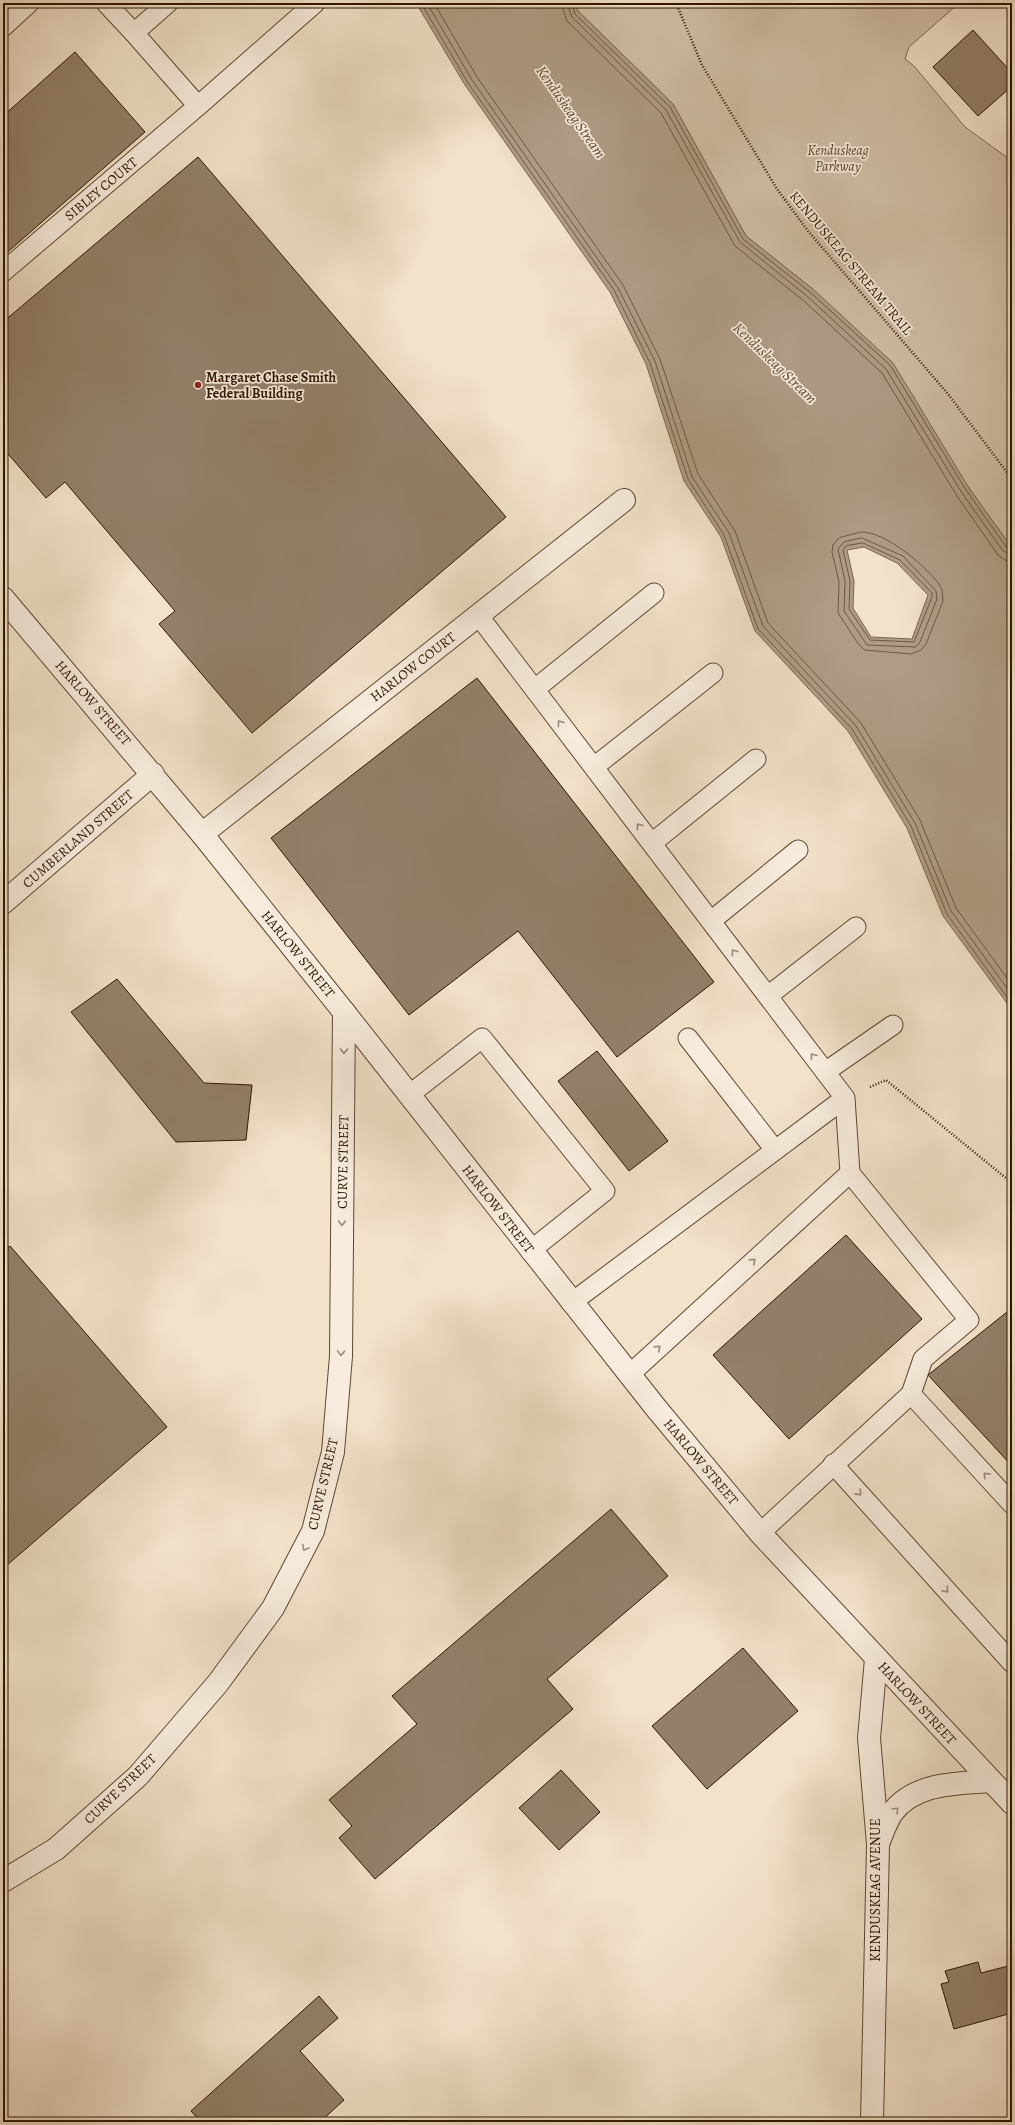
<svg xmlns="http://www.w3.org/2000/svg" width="1015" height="2125" font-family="Alegreya,serif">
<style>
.green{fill:#d1bfa8;stroke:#7f6a54}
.water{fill:#af9c86;stroke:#7b6651;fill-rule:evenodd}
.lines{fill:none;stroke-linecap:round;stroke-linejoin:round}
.shore{stroke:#6e5844;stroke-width:1}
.building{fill:#93806a;stroke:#2d1501}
.service-casing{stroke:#5e4833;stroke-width:21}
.minor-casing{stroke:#5e4833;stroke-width:24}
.tertiary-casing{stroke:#5e4833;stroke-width:24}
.path{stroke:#2d1501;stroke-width:2.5;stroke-dasharray:1 2;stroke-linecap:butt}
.service{stroke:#f7ecdd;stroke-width:19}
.minor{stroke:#f7ecdd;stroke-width:22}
.tertiary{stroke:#f7ecdd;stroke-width:22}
.oneway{stroke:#9c8b7a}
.poi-dot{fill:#8f2418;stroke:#f7ecdd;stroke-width:1.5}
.labels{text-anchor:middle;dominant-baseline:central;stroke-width:3.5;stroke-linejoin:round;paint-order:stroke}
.park-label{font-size:14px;font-style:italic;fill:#5e4833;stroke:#f7ecdd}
.street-label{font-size:14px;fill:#2d1501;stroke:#f7ecdd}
.poi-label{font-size:14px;font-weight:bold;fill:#2d1501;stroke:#f7ecdd;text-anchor:start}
.water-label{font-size:15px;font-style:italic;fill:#614b36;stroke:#f7ecdd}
</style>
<rect width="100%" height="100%" fill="#f2e2ca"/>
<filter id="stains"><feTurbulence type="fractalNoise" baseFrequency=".005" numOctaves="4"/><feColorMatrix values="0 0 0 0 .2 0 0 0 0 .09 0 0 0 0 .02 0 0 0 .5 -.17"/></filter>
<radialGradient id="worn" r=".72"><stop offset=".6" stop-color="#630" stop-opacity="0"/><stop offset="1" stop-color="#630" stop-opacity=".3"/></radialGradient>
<path class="green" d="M575 3H959L909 47 905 59 914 66 965 127 1012 161V548L969 488 814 290 746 236 673 104 578 11Z"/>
<path class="water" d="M416 3H575L578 11 673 104 746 236 814 290 893 363 969 488 1012 548V1010L943 916 907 828 848 731 755 631 721 537 684 481 646 364 610 292 465 85ZM864 547 897 563 928 595 912 639 871 637 853 608 854 581 847 550Z"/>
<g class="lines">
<path class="shore" d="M421 3 468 83 614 290 650 363 688 479 724 535 758 629 852 729 911 826 947 914 1012 1004
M427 3 472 80 618 288 655 361 692 477 729 533 763 626 856 726 915 823 951 911 1012 995
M434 3 477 77 623 285 660 359 698 474 735 531 768 623 861 723 920 820 956 908 1012 985
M561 3 567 21 661 113 735 246 804 301 882 373 957 496 998 555 1005 560 1012 561
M567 3 572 17 666 110 740 242 808 297 886 369 962 493 1003 551 1012 555
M572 3 575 14 670 107 743 239 811 293 890 365 966 490 1007 548 1012 550
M861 532C885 531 930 568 942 589L943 601 926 644 921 650 911 654 865 650 859 645 838 613 839 582 832 552 833 545 839 538Z
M862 538 903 556 936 591 937 599 920 642 916 647 867 645 844 611 845 581 838 549 844 542Z
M863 543 900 560 932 593V597L914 642 870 640 849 609 850 581 843 550 846 546Z"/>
</g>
<path class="building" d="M973 30 1012 73V86L978 116 933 67Z
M75 52 145 132 3 256V116Z
M198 157 506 517 252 733 159 624 175 611 65 482 46 498 3 448V322Z
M477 678 714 982 617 1057 518 931 409 1015 271 838Z
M117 979 204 1083 252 1085 246 1140 176 1142 71 1012Z
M597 1051 668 1141 629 1171 558 1081Z
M846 1235 922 1319 789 1439 713 1355Z
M10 1246 167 1427 6 1566 3 1563V1252Z
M1012 1308V1466L928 1375Z
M611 1509 668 1576 547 1679 573 1709 375 1879 339 1838 352 1826 329 1800 417 1724 392 1696Z
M743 1648 798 1711 707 1789 652 1726Z
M561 1770 600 1812 559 1850 519 1808Z
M978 1962 981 1973 1012 1965V2013L954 2029 941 1984 949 1982 945 1971Z
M319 1996 338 2018 300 2051 344 2100 320 2122H201L191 2111Z"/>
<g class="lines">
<g class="service-casing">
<path id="service" d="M106 3 134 33 198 106 315 3
M3 27 29 3
M134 33 168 3
M3 272 198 106
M478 615 845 1098 850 1173 969 1320 923 1359 911 1394 760 1533
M535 689 654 593
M594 767 713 673
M652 843 756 759
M711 921 798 850
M768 996 856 927
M688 1038 775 1150
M825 1072 893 1025
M409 1095 482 1038 605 1191 530 1251
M571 1303 845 1098
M629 1375 850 1173
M911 1394 1012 1504
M833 1464 1012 1663"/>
</g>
<g class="minor-casing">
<path id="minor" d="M202 834 624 500
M3 1881 56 1849 138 1776 218 1683 273 1608 313 1531 333 1452 341 1356 344 1012
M872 2122 878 1844 869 1738 876 1659"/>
</g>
<g class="tertiary-casing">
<path id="tertiary" d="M3 598 202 834 344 1012 656 1408 760 1533 1012 1803
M3 903 153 774
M878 1844C882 1834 886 1822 892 1813 915 1782 957 1784 991 1781"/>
</g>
<path class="path" d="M676 3 702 65 777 189 808 231 948 394 1012 479
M870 1087 886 1080 1012 1183"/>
<use href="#service" class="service"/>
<use href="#minor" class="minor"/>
<use href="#tertiary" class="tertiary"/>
</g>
<defs><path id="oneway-chevron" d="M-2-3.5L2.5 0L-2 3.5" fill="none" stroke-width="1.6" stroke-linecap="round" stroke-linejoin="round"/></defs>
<g class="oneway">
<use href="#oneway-chevron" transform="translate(560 723) rotate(-127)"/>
<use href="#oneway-chevron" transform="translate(639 826) rotate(-127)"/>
<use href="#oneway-chevron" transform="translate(734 952) rotate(-127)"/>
<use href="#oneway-chevron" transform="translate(344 1051) rotate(91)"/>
<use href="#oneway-chevron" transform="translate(813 1056) rotate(-127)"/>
<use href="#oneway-chevron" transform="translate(342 1223) rotate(91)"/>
<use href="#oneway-chevron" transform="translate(753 1261) rotate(-42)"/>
<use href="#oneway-chevron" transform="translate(658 1348) rotate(-42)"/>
<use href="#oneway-chevron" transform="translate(341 1353) rotate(92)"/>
<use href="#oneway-chevron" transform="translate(986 1475) rotate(-133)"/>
<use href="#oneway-chevron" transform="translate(859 1493) rotate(48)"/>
<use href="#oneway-chevron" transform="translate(305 1548) rotate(118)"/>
<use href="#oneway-chevron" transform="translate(946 1590) rotate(48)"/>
<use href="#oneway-chevron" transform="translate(896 1810) rotate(-45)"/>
</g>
<circle class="poi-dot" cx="198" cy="385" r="4"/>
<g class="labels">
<g class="park-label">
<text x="838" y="150">Kenduskeag<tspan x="838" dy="16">Parkway</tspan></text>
</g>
<g class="street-label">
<text transform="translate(101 189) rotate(-40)">SIBLEY COURT</text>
<text transform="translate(851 263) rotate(50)">KENDUSKEAG STREAM TRAIL</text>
<text transform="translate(413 667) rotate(-38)">HARLOW COURT</text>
<text transform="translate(93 703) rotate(49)">HARLOW STREET</text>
<text transform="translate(78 839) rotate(-41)">CUMBERLAND STREET</text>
<text transform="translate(298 954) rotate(51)">HARLOW STREET</text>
<text transform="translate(343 1162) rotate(-89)">CURVE STREET</text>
<text transform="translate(498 1209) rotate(52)">HARLOW STREET</text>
<text transform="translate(701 1462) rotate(50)">HARLOW STREET</text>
<text transform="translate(323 1484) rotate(-77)">CURVE STREET</text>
<text transform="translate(917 1703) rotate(47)">HARLOW STREET</text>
<text transform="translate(120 1789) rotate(-44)">CURVE STREET</text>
<text transform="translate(875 1890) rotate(-90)">KENDUSKEAG AVENUE</text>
</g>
<g class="poi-label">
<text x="206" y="377">Margaret Chase Smith<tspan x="206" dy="16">Federal Building</tspan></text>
</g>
<g class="water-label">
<text transform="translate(571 112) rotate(55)">Kenduskeag Stream</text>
<text transform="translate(775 363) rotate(44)">Kenduskeag Stream</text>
</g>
</g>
<rect width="1015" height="2125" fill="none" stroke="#f2e2ca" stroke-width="16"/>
<rect x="4" y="4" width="1007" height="2117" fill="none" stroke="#2d1501" stroke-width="2"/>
<rect x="8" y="8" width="999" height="2109" fill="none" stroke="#2d1501"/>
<rect width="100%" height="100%" filter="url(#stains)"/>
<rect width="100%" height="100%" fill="url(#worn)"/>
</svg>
